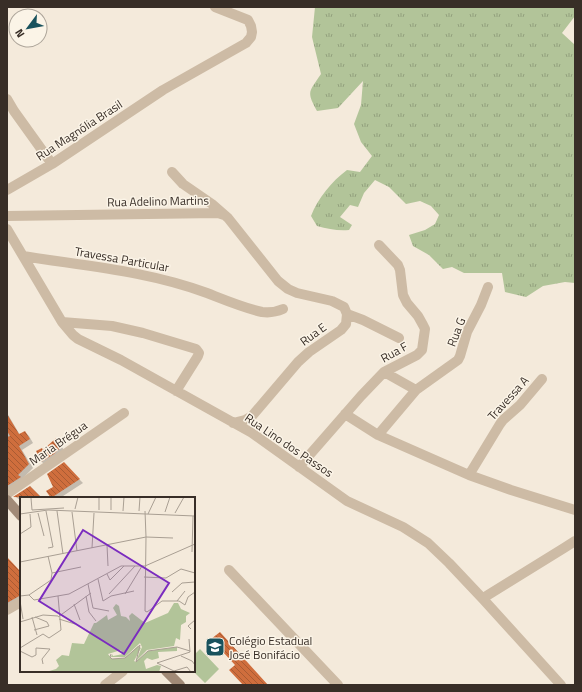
<svg xmlns="http://www.w3.org/2000/svg" width="582" height="692" font-family="'Titillium Web',sans-serif">
<style>
.grass{fill:url(#grass-tufts)}
.garden{fill:#b2c499}
.shadow{fill:#0003}
.building{fill:url(#building-back-hatch)}
.lines{fill:none;stroke-linecap:round;stroke-linejoin:round}
.street{stroke:#cdbba5;stroke-width:10}
.secondary{stroke:#a18a77;stroke-width:10}
.labels{text-anchor:middle;dominant-baseline:central;stroke-width:3;stroke-linejoin:round;paint-order:stroke}
.street-label{font-size:12px;fill:#382e27;stroke:#fbf4e7}
.poi-label{font-size:12px;fill:#382e27;stroke:#fbf4e7;text-anchor:start}
.inset-road{fill:none;stroke:#a99f93;stroke-width:1}
.view{fill:#7b2cbf;fill-opacity:0.15;stroke:#7b2cbf;stroke-width:2}
.inset-edge{fill:none;stroke:#382e27;stroke-width:2}
</style>
<defs>
<pattern id="grass-tufts" width="24" height="20" patternUnits="userSpaceOnUse"><rect width="24" height="20" fill="#b2c499"/><path d="M3 7l-1-3M5 7V3M7 7l1-3M15 17l-1-3M17 17v-4M19 17l1-3" fill="none" stroke="#92a07d"/></pattern>
<pattern id="building-back-hatch" width="6" height="6" patternUnits="userSpaceOnUse"><rect width="6" height="6" fill="#cf6e3d"/><path d="M-1 5l2 2M0 0l6 6M5-1l2 2" fill="none" stroke="#a95b33"/></pattern>
</defs>
<rect width="100%" height="100%" fill="#f4eadb"/>
<path class="grass" d="M315 7H575V16L562 33 575 45V283L565 282 543 286 526 297 505 292 502 273H464L452 267 443 269 429 255 413 246 409 235 425 230 435 224 439 215 431 206 420 201 406 204 389 187 375 180 364 193 358 207 350 205 340 217 352 225 349 230C338 231 328 229 317 226L311 216C318 198 332 181 347 170L360 172 372 156 361 142 354 124 361 105 363 81 338 108 317 111C306 91 309 92 321 74L312 37Z"/>
<path class="garden" d="M200 649 219 669 205 683 193 671H194V655Z"/>
<path class="shadow" d="M7 413 20 435 25 432 29 436 33 443 22 450 33 468 10 491 7 488Z
M59 443 64 450 45 465 42 462 37 452 43 451Z
M64 464 83 483 60 498H52L47 491 54 487Z
M30 487 41 498H21V501L16 497Z
M7 558 21 573V604L7 608Z"/>
<path class="building" d="M7 414 19 434 25 431 30 439 19 446 29 464 18 475 21 477 7 486V437L10 436 7 431Z
M56 438 62 446 54 454 41 462 36 451 42 448 43 450Z
M64 462 80 479 51 498 46 491 53 487 47 474Z
M30 486 42 498 13 497Z
M7 557 21 572V595L7 603Z
M220 632 268 685H243L229 670 235 665 211 639Z"/>
<g class="lines">
<path class="street" d="M7 99 14 111 52 164
M172 172 183 184 212 204 228 218 278 281 288 289 297 293 332 301 344 307 347 314 346 324 341 330 309 352 298 362 252 416 245 420 233 423
M7 190 52 164 163 90 246 43 251 37 252 32 251 26 248 20 215 7
M7 216 218 213 224 215
M7 229 62 322 73 335 78 339 121 360 252 433 347 501 403 527 428 543 449 563 483 599 561 685
M23 256C85 266 148 271 207 293 225 300 244 308 262 312 269 313 276 312 283 309
M347 314 363 320 399 338
M62 322 112 326 143 333 196 349 199 353 198 356 176 391
M384 372 416 390
M345 414 378 435 469 475 511 490 575 510
M378 435 416 390 458 360 460 356 467 332 481 305 488 287
M299 467 361 396 384 372 417 355 422 350 425 329 423 325 418 316 407 303 403 295 400 270 398 265 379 245
M469 475 500 424 503 420 520 405 542 379
M7 494 124 413
M229 570 338 685
M483 599 488 595 564 548 575 541
M7 610 21 602
M105 685 123 671"/>
<path class="secondary" d="M7 500 21 516
M166 671 180 685"/>
</g>
<defs>
<g id="school-square" transform="scale(1)"><rect x="-9" y="-9" width="18" height="18" rx="4" fill="#19525d" stroke="#fbf4e7"/><path d="M0-5L7-2L0 1L-7-2ZM-4 1L0 2.5L4 1V4Q0 6-4 4Z" fill="#fff"/></g>
</defs>
<g fill-rule="evenodd">
<use href="#school-square" x="215" y="647"/>
</g>
<g class="labels">
<g class="street-label">
<text transform="translate(79 130) rotate(-33)">Rua Magnólia Brasil</text>
<text transform="translate(158 201) rotate(-1)">Rua Adelino Martins</text>
<text transform="translate(122 259) rotate(10)">Travessa Particular</text>
<text transform="translate(456 332) rotate(-69)">Rua G</text>
<text transform="translate(313 334) rotate(-36)">Rua E</text>
<text transform="translate(394 352) rotate(-29)">Rua F</text>
<text transform="translate(508 398) rotate(-48)">Travessa A</text>
<text transform="translate(58 443) rotate(-35)">Maria Brégua</text>
<text transform="translate(289 445) rotate(34)">Rua Lino dos Passos</text>
</g>
<g class="poi-label">
<text x="229" y="640">Colégio Estadual<tspan x="229" dy="14">José Bonifácio</tspan></text>
</g>
</g>
<g transform="translate(20 497)">
<rect width="175" height="175" fill="#f4eadb"/>
<path d="M154 106H158L161 112 170 116 166 119V125L161 128 160 143 156 141 154 149 127 153 116 164 122 150 120 146 105 160H91L92 157 93 159 103 157 101 153 88 157 92 162 105 161 118 149 121 151 114 164 116 165 128 154 157 150V154L138 155 139 161 132 163 127 161 124 164 126 172 137 168 141 169 139 175H26L36 172 39 169 36 163 42 158 49 159 52 146 64 147 74 126H76L87 118 88 123 97 118 93 111 96 107 99 109 101 119 106 120 110 124 109 119 112 116 125 126 148 116Z" fill="#b2c499"/>
<path class="inset-road" d="M11 1 12 13M55 12 58 0M12 13 44 11M79 13V0M91 13V0M26 14 33 50 28 51M37 14 43 57M103 14 104 0M119 14 120 0M52 15 57 54M145 15 150 0M18 16 24 39M155 16 164 0M0 17 28 13 175 19M128 17 136 0M0 37 11 30 10 17M153 41 126 40 125 114 127 115 142 104H159L165 108 168 100 175 95M87 48 88 69M72 51 74 16M172 55 173 19M0 65 126 40 125 14M32 76 61 70M87 77 90 83 104 69M124 80 146 81 161 72 175 76M78 82 83 104 91 99 114 94M68 87 73 111 89 114M152 95 162 86 175 85M89 97 115 69M105 97 122 69M9 98 14 103 49 97 101 69H125L175 47M0 99 9 98 31 83 32 76 28 59M66 99 69 115 76 124M0 104 3 122M157 104 165 94M54 107 60 123M12 120 17 138M38 120 71 96M39 122 55 127M0 125 23 118 38 119M171 132 168 129 175 123M14 133 29 129 27 125 15 120M23 137 29 141 41 133 38 99M169 142 170 155 137 166 154 174 167 170 171 175M0 151 23 137M0 154 12 160 16 158V151L30 152 22 162 23 167M91 157 90 160 92 162 105 161 120 148 116 165 128 154 157 150 170 154M161 159 172 164 175 168"/>
<path class="view" d="M63 33 149 86 104 157 19 104Z"/>
<rect width="175" height="175" class="inset-edge"/>
</g>
<rect width="582" height="692" fill="none" stroke="#382e27" stroke-width="16"/>
<g transform="translate(28 28) rotate(238)"><circle r="19" fill="#fbf4e7" stroke="#ada59a"/>
<path d="M0-3L7 15L0 10L-7 15Z" fill="#19525d"/>
<text y="-6" font-size="11" font-weight="bold" text-anchor="middle" fill="#382e27">N</text>
</g>
</svg>
